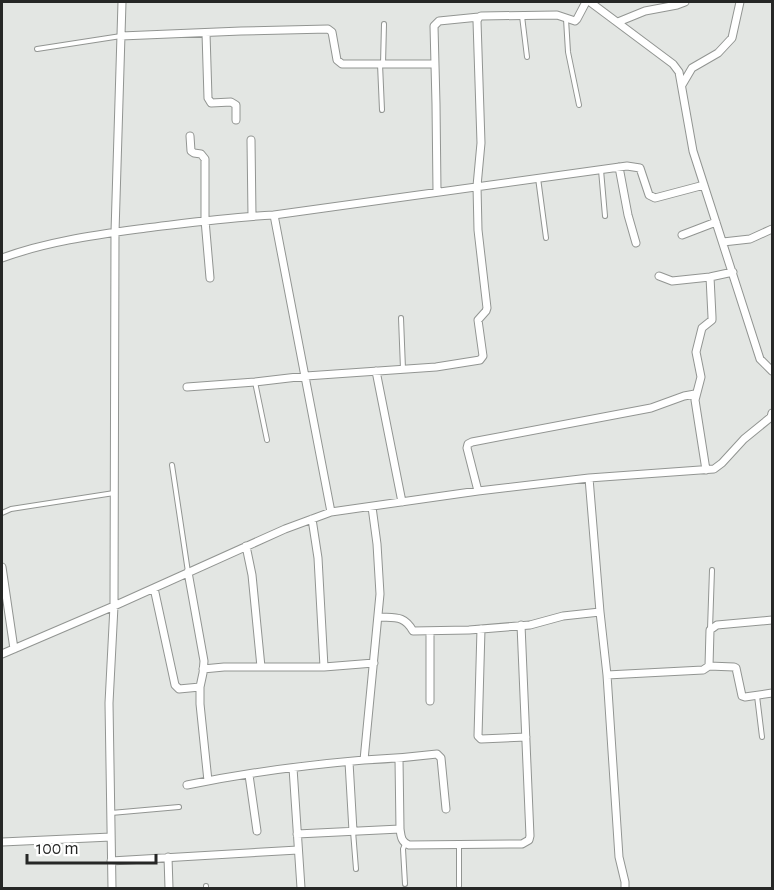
<svg xmlns="http://www.w3.org/2000/svg" width="774" height="890" font-family="'Alegreya Sans',sans-serif">
<style>
.lines{fill:none;stroke-linecap:round;stroke-linejoin:round}
.service-casing{stroke:#929592;stroke-width:6}
.minor-casing{stroke:#929592;stroke-width:9}
.service{stroke:#fff;stroke-width:4}
.minor{stroke:#fff;stroke-width:7}
</style>
<rect width="100%" height="100%" fill="#e3e6e3"/>
<g class="lines">
<g class="service-casing">
<path id="service" d="M522 16 527 57
M566 19 568 52 579 105
M37 49 121 36
M380 64 382 110
M383 64 384 24
M601 170 605 216
M538 178 546 238
M401 318 403 369
M255 382 267 440
M172 465 188 572
M2 513 11 509 114 493
M710 629 712 570
M757 696 762 737
M111 813 179 807
M353 831 356 869
M405 844 403 849 405 884
M206 886V888
M459 886V845"/>
</g>
<g class="minor-casing">
<path id="minor" d="M590 2 673 64 679 72 693 151 760 359 772 371
M618 22 645 11 677 5 685 2
M206 33 208 98 211 103 231 102 236 105V120
M121 36 241 31 328 29 332 32 337 60 342 64H435
M682 85 692 68 718 53 732 38 740 2
M190 136 191 151 194 153 201 154 205 159V220L210 278
M251 140 252 216
M619 167 628 215 636 243
M437 191 436 104 434 26 439 21 479 17
M274 215 627 166 640 168 649 195 655 198 704 185
M682 235 716 222
M723 242 750 239 772 229
M2 258C49 241 96 235 146 228 188 223 231 217 274 215L331 512
M659 276 672 281 710 277 733 272
M376 371 402 502
M187 387 255 382 306 376 436 367 480 360 483 356 478 320 486 311 487 308 478 230 477 186 481 143 477 21 479 17 481 16 557 15 575 21 577 19 586 2
M706 470 695 400 701 377 696 352 702 328 712 320V317L710 277
M589 478 600 612 607 675 619 857 625 882V888
M478 491 467 448 468 444 472 442 651 408 684 396 695 394
M312 519 318 558 324 667
M246 546 252 575 261 667
M2 567 14 649
M188 572 204 661 203 673 200 687V704L208 781
M154 588 175 685 179 689 200 687
M379 617C395 618 404 615 413 631L469 630 530 625 563 616 600 612
M481 629 478 736 481 739 526 737
M2 654 114 606 285 529 331 512 478 491 589 478 714 469 722 463 744 439 771 417 772 413
M709 666 734 667 736 668 742 696 745 697 772 693
M203 669 224 667H324L374 663
M607 675 703 670 709 666 710 630 717 625 772 620
M430 701V631
M399 759 400 829C401 836 401 842 409 845L522 844 529 840 530 836 521 625
M364 760 380 594 377 544 372 507
M349 762 353 831
M293 768 301 888
M249 775 257 831
M187 785C245 773 305 765 364 760 389 759 413 757 437 754L441 758 446 809
M297 834 400 829
M2 842 111 837
M168 857 169 888
M111 861 298 850
M112 888 109 703 114 606 115 232 122 2"/>
</g>
<use href="#service" class="service"/>
<use href="#minor" class="minor"/>
</g>
<rect width="774" height="890" fill="none" stroke="#262726" stroke-width="6"/>
<path d="M27 854v9h129v-9" fill="none" stroke="#262726" stroke-width="3"/>
<text x="36" y="854" font-size="18" fill="#262726" stroke="#ffffff" stroke-width="4.5" paint-order="stroke">100 m</text>
</svg>
